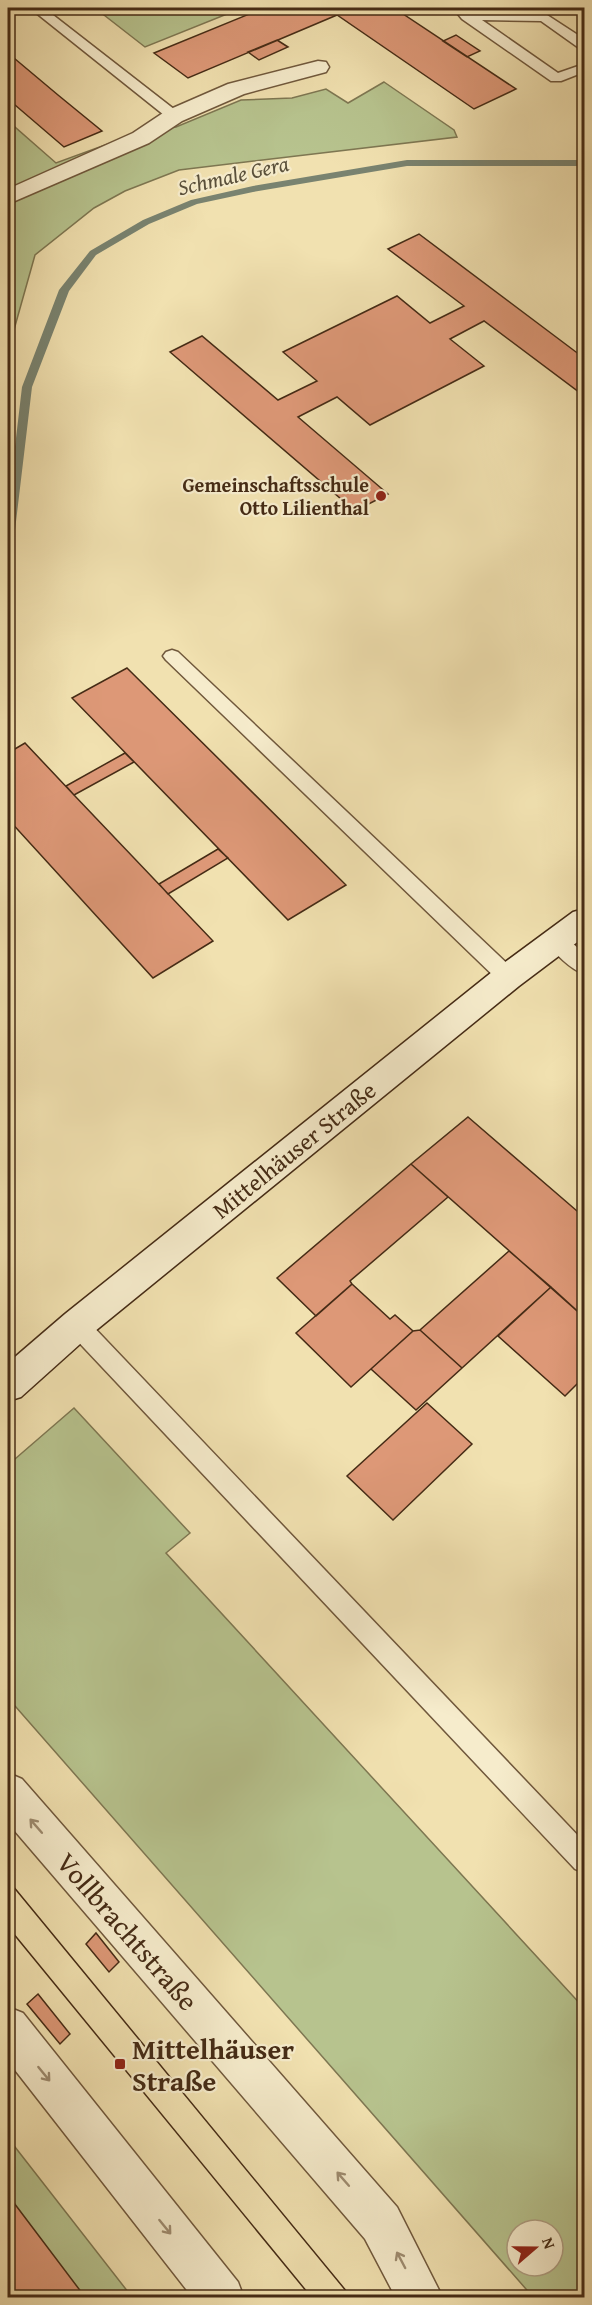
<svg xmlns="http://www.w3.org/2000/svg" width="592" height="2305" font-family="'Gentium Book Plus',serif">
<style>
.green{fill:#b7c38e;stroke:#7e7752;stroke-width:1.5;fill-rule:evenodd}
.lines{fill:none;stroke-linecap:round;stroke-linejoin:round}
.stream{fill:#798370;fill-rule:evenodd}
.building{fill:#dd9877;stroke:#452b15;stroke-width:1.5}
.lane-casing{stroke:#70583c;stroke-width:3}
.street-casing{stroke:#70583c;stroke-width:3}
.secondary-casing{stroke:#452b15;stroke-width:3}
.lane{fill:#f6eccc;fill-rule:evenodd}
.street{fill:#f6eccc;fill-rule:evenodd}
.secondary{fill:#f6eccc;fill-rule:evenodd}
.tram{stroke:#452b15;stroke-width:1.5}
.oneway{stroke:#9e8c70}
.poi-dot{fill:#8f2418;stroke:#f6eccc;stroke-width:2}
.labels{text-anchor:middle;dominant-baseline:central;stroke-width:4.5;stroke-linejoin:round;paint-order:stroke}
.far-poi-label{font-size:20px;font-weight:bold;fill:#452b15;stroke:#f6eccc;text-anchor:end}
.far-water-label{font-size:22px;font-style:italic;fill:#5a503b;stroke:#f6eccc}
.street-label{font-size:24px;fill:#452b15;stroke:#f6eccc}
.near-street-label{font-size:28px;fill:#452b15;stroke:#f6eccc}
.near-poi-label{font-size:28px;font-weight:bold;fill:#452b15;stroke:#f6eccc;text-anchor:start}
</style>
<rect width="100%" height="100%" fill="#f1e1b0"/>
<filter id="stains"><feTurbulence type="fractalNoise" baseFrequency=".00333" numOctaves="4"/><feColorMatrix values="0 0 0 0 .2 0 0 0 0 .09 0 0 0 0 .02 0 0 0 .5 -.17"/></filter>
<radialGradient id="worn" r=".72"><stop offset=".6" stop-color="#630" stop-opacity="0"/><stop offset="1" stop-color="#630" stop-opacity=".3"/></radialGradient>
<path class="green" d="M95 8H242L145 47Z
M384 82 454 130 457 137 179 170 125 191 94 208 35 255 8 351V121L56 163 138 133 176 127 241 100 292 98 326 89 348 103Z
M74 1408 190 1533 166 1553 584 2008V2297H533L8 1698V1465ZM517 2230H553V2266H517Z
M8 2138 132 2297H8Z"/>
<g class="lines">
<path class="stream" d="M407 160H584V166H407L253 192 197 204 149 224 96 255 69 291 32 387 15 530 12 538 8 539V506L22 387 59 290 90 251 143 220 191 200 253 186Z"/>
</g>
<path class="building" d="M264 8H327L337 15 188 78 154 53Z
M327 8H394L516 89 474 109Z
M456 35 480 51 467 57 443 41Z
M277 40 288 47 259 60 248 52Z
M8 53 58 95 102 131 64 147 8 99Z
M419 234 584 358V389L579 392 484 321 450 339 484 366 370 425 337 397 298 417 388 494 355 511 170 352 202 336 278 400 317 381 283 352 397 296 430 323 464 306 388 249Z
M127 668 346 885 288 920 72 698Z
M25 743 74 795 213 941 153 978 8 819V753Z
M125 753 134 762 74 795 66 786Z
M218 849 228 858 168 894 159 884Z
M468 1117 584 1217V1317L411 1164Z
M411 1164 448 1197 350 1281 352 1284 316 1316 277 1278Z
M509 1251 551 1287 462 1368 420 1330Z
M352 1284 390 1319 395 1315 413 1331 351 1387 296 1333Z
M551 1287 584 1317V1377L565 1396 498 1336Z
M420 1330 462 1368 416 1410 371 1369 413 1331Z
M427 1403 472 1444 393 1520 347 1476Z
M96 1933 119 1962 109 1972 86 1944Z
M38 1994 70 2034 60 2044 27 2004Z
M8 2195 85 2297 84 2298H14L8 2288Z"/>
<g class="lines">
<g class="lane-casing">
<path id="lane" d="M30 8H44L179 113 181 116 179 119H169Z
M453 8H467L471 12 544 13 584 39V49L579 48 541 21 482 20 558 73 584 64V72L561 81H551L462 19Z
M172 650 178 652 515 971 518 977 515 983 508 985 501 983 166 660 163 656 166 652Z
M557 933 564 935 584 954V974C572 970 553 953 547 941L550 935Z
M77 1315 85 1318 584 1842V1873L575 1869 69 1332 66 1325 69 1318Z"/>
</g>
<g class="street-casing">
<path id="street" d="M318 61 326 62 329 67 326 72 244 94 182 121 149 143 8 204V189L133 133 166 111 228 84Z
M8 1773 22 1779 397 2207 443 2298H396L365 2239 8 1823Z
M8 2007 23 2013 238 2282 244 2298H193L8 2061Z"/>
</g>
<g class="secondary-casing">
<path id="secondary" d="M584 909V937L519 986 89 1336 21 1397 8 1401V1363L65 1314 497 968 573 912Z"/>
</g>
<use href="#lane" class="lane"/>
<use href="#street" class="street"/>
<use href="#secondary" class="secondary"/>
<path class="tram" d="M8 1880 352 2298
M8 1927 312 2298"/>
</g>
<defs><path id="oneway-shaft" d="M-6 0H5M1.5-3L5.5 0L1.5 3" fill="none" stroke-width="1.6" stroke-linecap="round" stroke-linejoin="round" transform="scale(1.5)"/></defs>
<g class="oneway">
<use href="#oneway-shaft" transform="translate(36 1826) rotate(-131)"/>
<use href="#oneway-shaft" transform="translate(44 2074) rotate(51)"/>
<use href="#oneway-shaft" transform="translate(343 2179) rotate(-131)"/>
<use href="#oneway-shaft" transform="translate(165 2227) rotate(51)"/>
<use href="#oneway-shaft" transform="translate(401 2260) rotate(-118)"/>
</g>
<g class="poi-dot">
<circle cx="381" cy="496" r="6"/>
<rect x="114" y="2058" width="12" height="12" rx="3"/>
</g>
<g class="labels">
<g class="far-poi-label">
<text x="369" y="484">Gemeinschaftsschule<tspan x="369" dy="23">Otto Lilienthal</tspan></text>
</g>
<g class="far-water-label">
<text transform="translate(233 175) rotate(-13)">Schmale Gera</text>
</g>
<g class="street-label">
<text transform="translate(294 1150) rotate(-39)">Mittelhäuser Straße</text>
</g>
<g class="near-street-label">
<text transform="translate(128 1931) rotate(49)">Vollbrachtstraße</text>
</g>
<g class="near-poi-label">
<text x="132" y="2048">Mittelhäuser<tspan x="132" dy="32">Straße</tspan></text>
</g>
</g>
<rect width="592" height="2305" fill="none" stroke="#f1e1b0" stroke-width="30"/>
<rect x="9" y="9" width="574" height="2287" fill="none" stroke="#452b15" stroke-width="3"/>
<rect x="15" y="15" width="562" height="2275" fill="none" stroke="#452b15" stroke-width="1.5"/>
<g transform="translate(535 2248) rotate(70)"><circle r="28" fill="#f6eccc" stroke="#af9f83" stroke-width="1.5"/>
<path d="M0-4.5L10 22L0 15L-10 22Z" fill="#8f2418"/>
<text y="-9" font-size="16" font-weight="bold" text-anchor="middle" fill="#452b15">N</text>
</g>
<rect width="100%" height="100%" filter="url(#stains)"/>
<rect width="100%" height="100%" fill="url(#worn)"/>
</svg>
